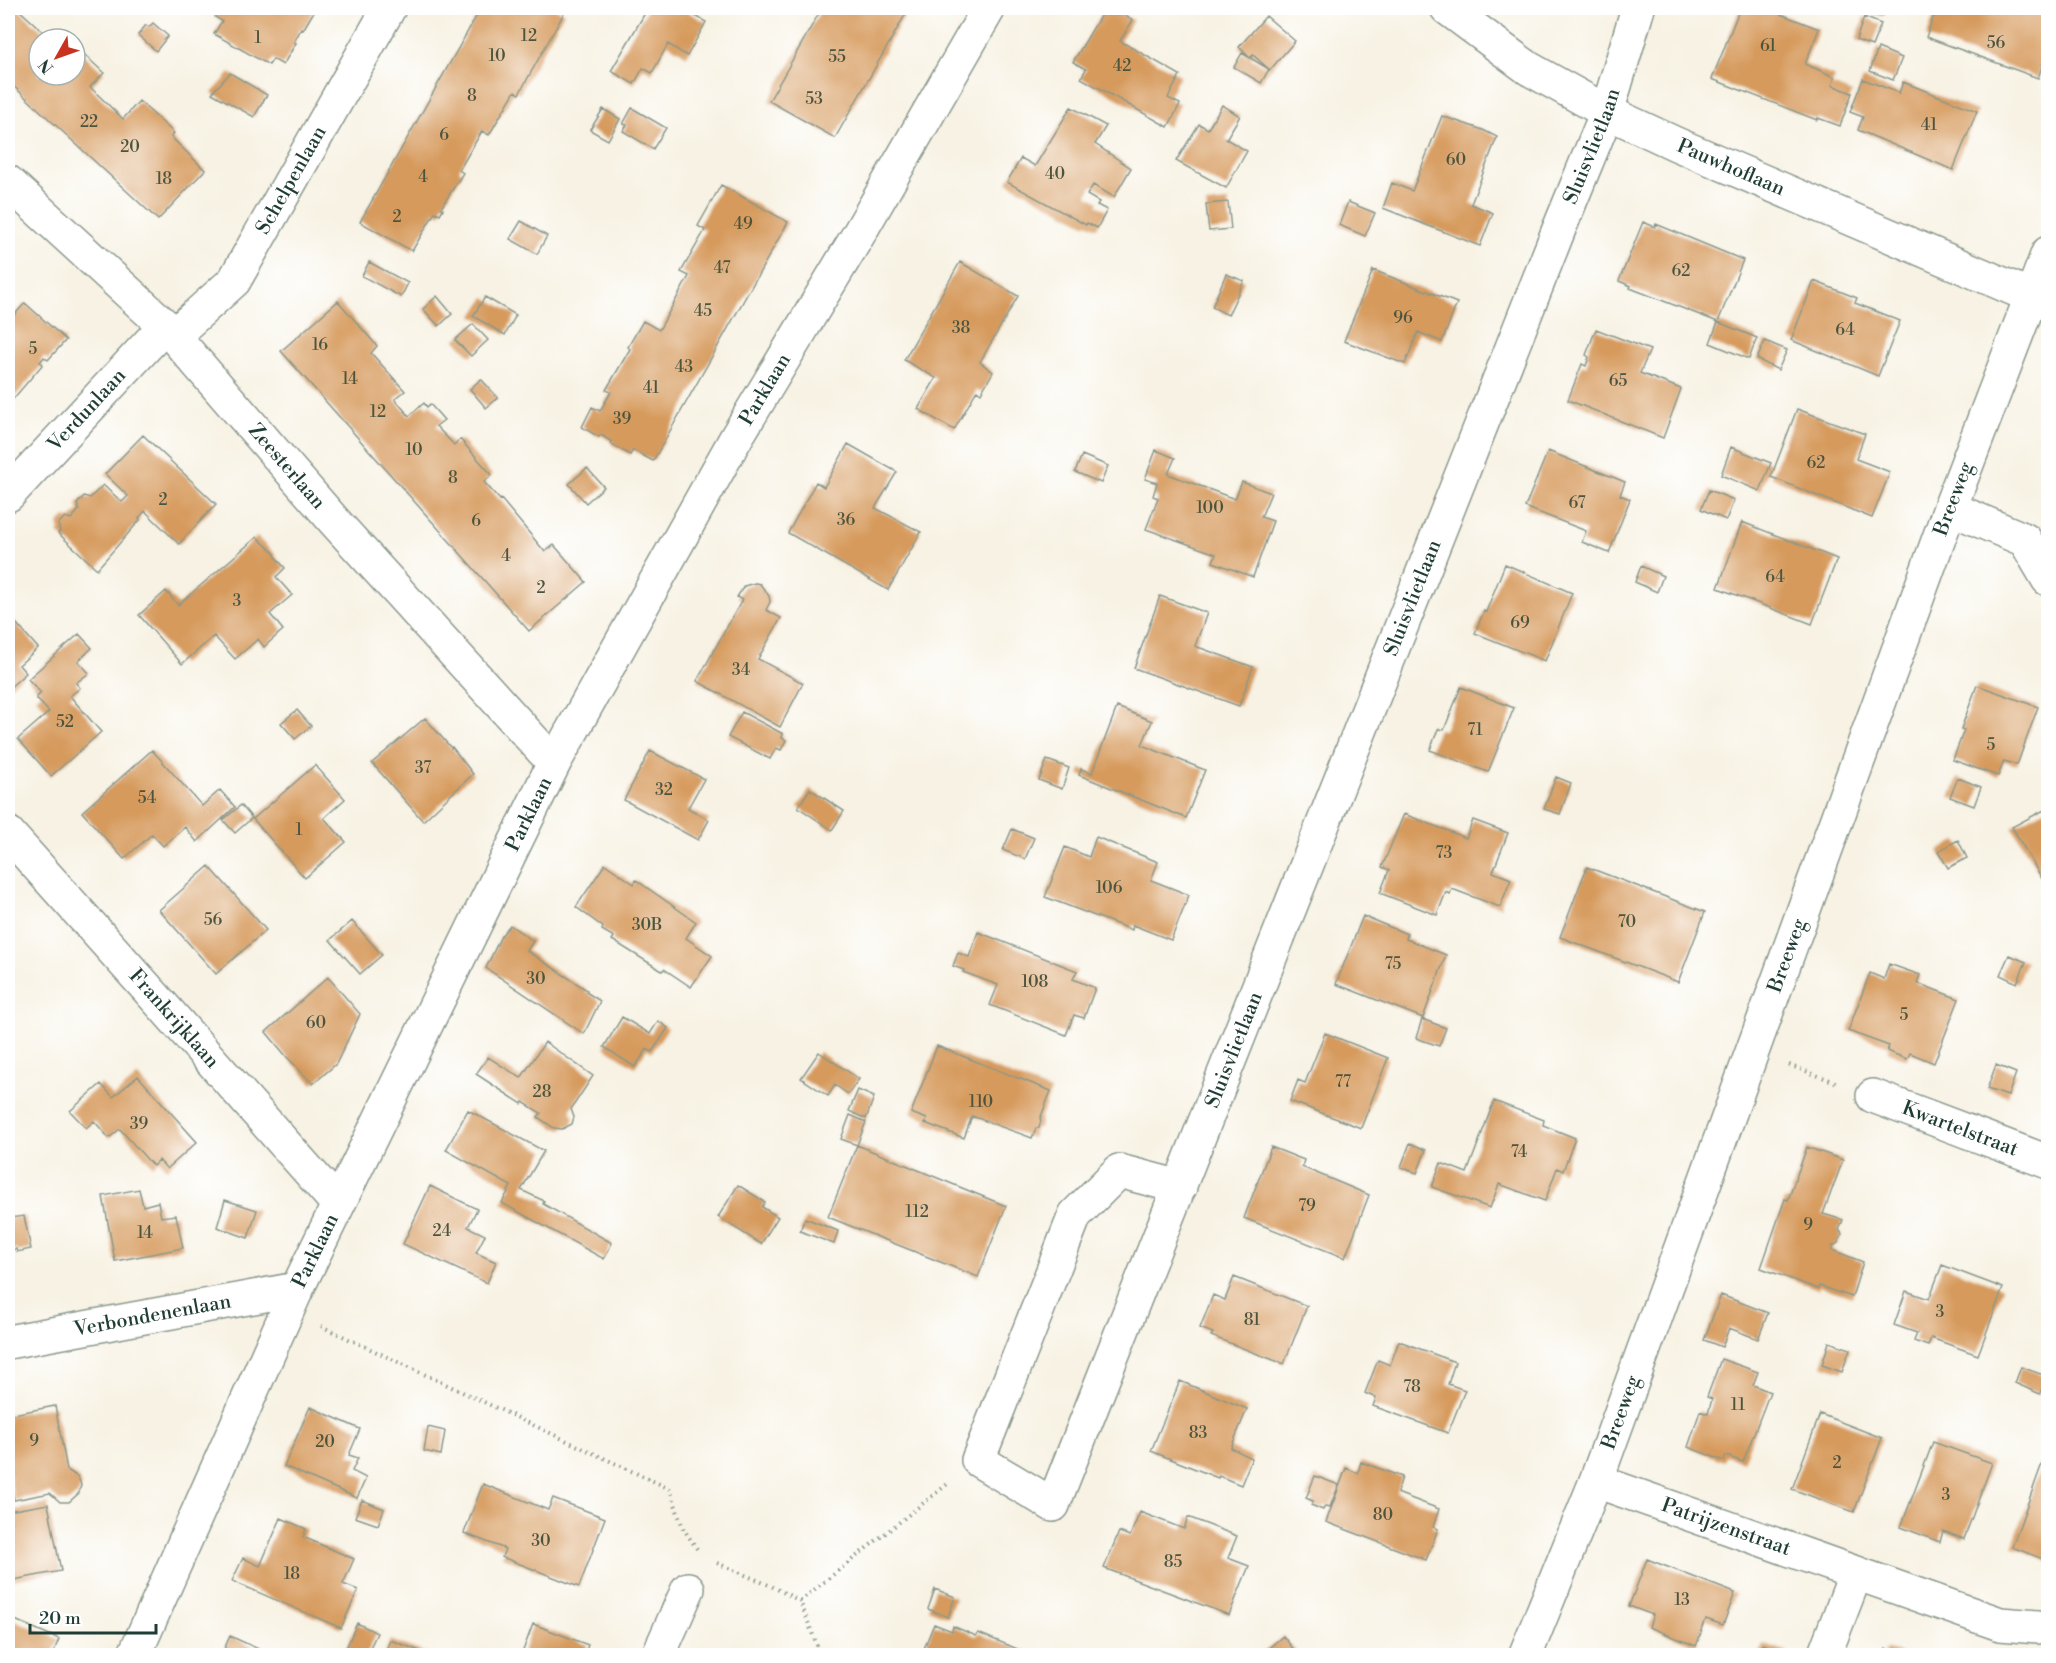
<svg xmlns="http://www.w3.org/2000/svg" width="2056" height="1663" font-family="'Libre Bodoni',serif">
<style>
.building{fill:#d69a5b}
.lines{fill:none;stroke-linecap:round;stroke-linejoin:round}
.minor-casing{stroke:#8b988c;stroke-width:36}
.path{stroke:#8b988c;stroke-width:4;stroke-dasharray:1.5 4.5;stroke-linecap:butt}
.minor{stroke:#fff;stroke-width:33}
.labels{text-anchor:middle;dominant-baseline:central;stroke-width:6;stroke-linejoin:round;paint-order:stroke}
.number-label{font-size:16px;fill:#4d543e}
.street-label{font-size:20px;fill:#1f3d34;stroke:#fff}
</style>
<rect width="100%" height="100%" fill="#fff"/>
<filter id="ink" filterUnits="userSpaceOnUse"><feTurbulence type="fractalNoise" baseFrequency=".0167" numOctaves="2"/><feDisplacementMap in="SourceGraphic" scale="12" xChannelSelector="R" yChannelSelector="G"/><feConvolveMatrix kernelMatrix="1 2 1 2 8 2 1 2 1" color-interpolation-filters="sRGB"/></filter>
<filter id="wash" filterUnits="userSpaceOnUse"><feTurbulence type="fractalNoise" baseFrequency=".008" numOctaves="4" result="noise"/><feDisplacementMap in="SourceGraphic" scale="24" xChannelSelector="R" yChannelSelector="G"/><feGaussianBlur stdDeviation="1.35" result="paint"/><feColorMatrix in="noise" values="0 0 0 0 0 0 0 0 0 0 0 0 0 0 0 0 0 1.4 0 .05"/><feComposite in="paint" operator="in"/></filter>
<g filter="url(#wash)">
<rect width="100%" height="100%" fill="#f7f2e3"/>
<g id="blocks">
<path class="building" d="M8 8H17L51 39H39V75H75V46L104 73 90 87 123 119 139 101 174 133 171 137 205 170 158 220 8 81Z
M220 8H316L303 30 301 29 294 42 296 43 283 65 273 59 269 65 214 34 222 21 215 17Z
M481 8H555L564 13 519 94 515 91 489 135 482 131 459 170 463 173 441 208 443 209 440 214 435 212 412 251 360 222Z
M648 8H681L706 22 687 56 668 44 652 73 643 68 634 84 611 71Z
M822 8H909L835 138 769 101Z
M1105 8H1111L1133 20 1120 41 1180 75 1168 98 1180 104 1168 127 1081 78 1086 69 1073 62Z
M1740 8H1765L1819 29 1805 64 1835 77 1832 85 1852 93 1840 126 1818 118 1817 120 1712 79Z
M1860 8H1885L1883 16 1859 11Z
M1937 8H2048V49L2038 78 1926 37Z
M1266 16 1295 41 1270 70 1253 55 1250 58 1239 47Z
M1864 17 1881 24 1872 46 1856 40Z
M153 23 168 36 156 51 138 35 146 25 149 27Z
M1878 48 1902 58 1893 80 1870 71Z
M1242 53 1269 69 1261 83 1234 67Z
M230 73 267 95 254 117 212 93Z
M1863 79 1899 93 1903 82 1977 111 1953 170 1858 130 1863 117 1850 112Z
M1222 105 1240 116 1226 139 1247 151 1226 188 1176 161 1199 124 1208 129Z
M1071 107 1106 126 1095 144 1131 168 1114 197 1093 185 1087 195 1099 202 1097 205 1107 210 1097 228 1087 223 1086 225 1007 182 1021 158 1035 166Z
M632 108 666 128 653 149 623 131 627 125 623 124Z
M603 109 620 119 608 140 590 130Z
M1442 116 1483 130 1497 137 1471 204 1493 213 1480 246 1383 208 1392 183 1412 191Z
M721 185 788 222 653 461 633 450 630 455 611 444 612 442 601 435 599 437 582 427 592 407 600 411 611 392 606 390 630 349 628 347 643 321 659 330 689 276 681 272 705 230 698 226Z
M1228 202 1231 229 1209 231 1206 204Z
M1348 202 1375 213 1365 236 1339 225Z
M521 221 547 236 537 254 510 239Z
M1643 222 1655 227 1656 224 1743 260 1718 322 1757 338 1749 359 1710 343 1718 322 1630 288 1631 286 1619 281Z
M369 262 408 283 401 297 362 276Z
M960 262 1018 296 980 362 993 372 981 393 977 390 954 430 918 409 936 378 904 360Z
M1373 270 1457 303 1442 342 1418 332 1405 364 1344 341Z
M1226 274 1244 281 1228 315 1212 307Z
M1814 281 1857 298 1855 303 1900 321 1878 376 1791 340Z
M437 296 452 314 439 326 423 309Z
M485 297 516 315 505 335 473 316Z
M338 301 377 346 371 353 405 391 395 399 409 416 424 403 427 407 430 404 444 420 436 426 454 445 460 439 492 475 484 482 500 500 501 499 545 552 554 545 586 582 529 631 281 351Z
M25 303 66 340 48 360 44 357 40 362 43 364 8 405V322Z
M473 324 488 340 471 356 455 340Z
M1596 329 1650 350 1640 373 1681 389 1663 438 1568 400 1582 364 1586 366 1589 357 1586 355Z
M1765 341 1787 350 1778 370 1757 359Z
M481 379 498 398 486 408 470 389Z
M1797 409 1865 434 1856 459 1890 472 1872 518 1771 477Z
M143 435 216 504 179 544 145 511 139 518 140 520 97 569 58 533 60 531 58 524 65 517 71 519 79 510 77 504 84 496 90 498 103 485 122 502 128 496 105 474Z
M848 444 897 472 875 508 921 532 888 590 788 533 816 482 824 487Z
M1731 447 1771 463 1760 491 1721 475Z
M1156 450 1175 458 1168 474 1235 499 1242 482 1271 493 1261 517 1273 521 1253 577 1213 562 1216 554 1146 529 1158 498 1153 496 1157 483 1145 479Z
M1548 451 1625 482 1620 495 1630 499 1609 553 1582 542 1586 531 1525 507Z
M1082 455 1108 466 1101 483 1075 472Z
M587 468 604 487 586 503 569 484Z
M1709 490 1734 500 1726 520 1701 509Z
M1742 522 1837 559 1812 624 1718 588Z
M257 537 274 553 278 560 285 568 276 577 292 595 270 614 283 630 264 647 258 639 235 659 214 636 182 664 139 615 166 591 178 605Z
M1505 564 1572 593 1545 661 1475 633 1484 611 1486 612Z
M1641 566 1663 576 1657 592 1635 582Z
M755 583 760 584 769 596 770 602 766 610 781 618 758 659 803 683 780 727 697 681 742 600 737 597 744 586Z
M1160 596 1207 613 1195 646 1253 667 1239 706 1134 668Z
M8 614 38 648 19 665 26 673 8 689Z
M79 634 92 648 78 661 89 673 76 683 80 688 70 696 101 732 51 776 18 739 49 712 36 698 41 693 28 679Z
M1977 685 2038 707 2017 765 2004 761 1998 776 1953 760 1964 730 1961 729Z
M1461 687 1514 708 1488 772 1430 750 1438 729 1444 730Z
M1117 707 1152 721 1142 745 1205 770 1186 818 1079 775 1081 769 1092 773Z
M297 710 311 726 295 739 281 723Z
M742 712 783 734 782 738 786 740 781 750 776 748 770 759 728 737Z
M425 718 451 748 452 747 473 774 423 821 372 763Z
M152 750 202 806 220 790 235 807 197 842 185 827 163 846 152 834 124 859 82 812Z
M650 751 704 779 688 808 709 820 698 840 624 800Z
M1047 760 1069 768 1062 789 1039 780Z
M315 765 345 799 324 818 346 842 305 878 253 819Z
M1556 777 1571 783 1560 814 1544 809Z
M1958 778 1981 787 1974 806 1950 797Z
M810 789 844 811 832 830 798 807Z
M241 805 252 818 235 833 223 820Z
M2048 808V889L2012 827Z
M1404 814 1466 838 1473 820 1508 833 1493 872 1511 879 1500 907 1452 889 1450 894 1446 892 1437 915 1380 893 1389 870 1382 867Z
M1012 829 1034 838 1025 859 1003 850Z
M1096 837 1158 862 1151 880 1189 895 1171 940 1133 925 1132 930 1045 897 1065 847 1089 857Z
M1958 840 1967 858 1948 868 1938 851Z
M605 864 634 884 636 880 696 922 686 938 712 956 691 987 664 969 662 971 612 940 614 937 602 930 603 927 576 907Z
M209 866 266 930 216 974 159 910Z
M1587 867 1705 912 1678 982 1560 937Z
M1363 916 1407 934 1406 939 1446 955 1423 1018 1336 984Z
M352 921 382 955 360 974 330 940Z
M510 925 533 941 527 951 587 990 586 992 600 1001 584 1034 486 968 501 936Z
M978 932 1077 971 1073 979 1095 988 1084 1018 1074 1015 1066 1035 990 1005 998 985 963 972 964 970 953 966 958 953 969 957Z
M2009 955 2026 962 2017 983 2000 975Z
M1889 964 1920 975 1917 983 1959 999 1934 1063 1910 1053 1907 1059 1889 1052 1887 1051 1889 1046 1848 1031 1870 973 1884 979Z
M328 977 360 1014 336 1064 313 1084 286 1056 266 1032Z
M622 1017 650 1034 658 1021 668 1028 652 1052 647 1049 635 1067 604 1047Z
M1422 1019 1446 1028 1439 1046 1416 1038Z
M1325 1033 1388 1058 1361 1128 1290 1101 1298 1080 1305 1083Z
M545 1042 593 1076 571 1109 574 1117 572 1124 562 1129 554 1128 538 1117 541 1113 523 1102 522 1104 476 1074 488 1057 521 1078Z
M937 1046 1051 1091 1040 1119 1041 1120 1039 1128H1036L1032 1138 972 1116 964 1138 925 1123 927 1119 911 1113Z
M819 1052 859 1079 848 1094 835 1085 828 1096 801 1078Z
M1996 1065 2016 1073 2008 1096 1987 1089Z
M138 1076 197 1142 167 1169 159 1160 153 1166 120 1129 109 1138 94 1121 86 1128 70 1111 101 1084 113 1097Z
M858 1090 874 1097 866 1119 849 1111Z
M1494 1101 1544 1120 1543 1125 1575 1138 1563 1171 1557 1168 1545 1201 1499 1184 1490 1208 1432 1187 1441 1163 1467 1173Z
M468 1110 544 1151 521 1190 544 1201 543 1204 612 1243 604 1259 502 1203 511 1186 446 1150Z
M850 1115 866 1122 857 1145 841 1139Z
M1410 1143 1426 1150 1417 1173 1401 1167Z
M857 1145 1006 1206 978 1277 828 1217Z
M1271 1147 1304 1160 1302 1167 1369 1195 1345 1258 1244 1218Z
M1807 1147 1843 1160 1823 1214 1843 1220 1839 1230 1842 1234 1838 1243 1833 1246 1832 1250 1863 1262 1852 1297 1819 1286 1818 1289 1761 1268 1785 1199 1788 1200Z
M738 1185 765 1202 762 1207 778 1217 761 1244 718 1217Z
M430 1186 477 1209 468 1227 485 1235 476 1253 496 1262 487 1283 403 1244Z
M139 1189 143 1206 158 1202 161 1217 176 1215 183 1248 115 1261 103 1196Z
M225 1200 257 1210 248 1238 217 1227Z
M9 1212 10 1218 24 1216 31 1249 17 1252 16 1249 8 1251Z
M805 1218 838 1231 834 1244 800 1231Z
M1942 1265 2003 1288 1978 1355 1931 1338 1928 1346 1914 1341 1917 1333 1894 1325 1906 1291 1929 1299Z
M1234 1277 1307 1306 1284 1364 1211 1336 1213 1333 1200 1328 1213 1295 1225 1300Z
M1721 1295 1768 1313 1758 1339 1729 1328 1722 1347 1704 1340Z
M1399 1341 1455 1362 1448 1384 1465 1390 1448 1433 1373 1406 1376 1398 1365 1393 1378 1360 1390 1365Z
M1829 1342 1850 1349 1842 1372 1822 1365Z
M1721 1359 1758 1372 1753 1385 1770 1392 1743 1462 1726 1456 1724 1461 1688 1447 1700 1411 1708 1414 1712 1399 1707 1397Z
M2021 1367 2046 1376 2040 1394 2015 1383Z
M1180 1381 1247 1409 1231 1448 1252 1458 1241 1485 1219 1476 1218 1478 1151 1451Z
M55 1406 67 1470 78 1477 81 1485 79 1493 69 1502H60L50 1493 14 1500 8 1468V1415Z
M310 1407 360 1429 349 1455 358 1458 352 1471 366 1478 357 1498 284 1466Z
M1820 1414 1882 1438 1854 1512 1792 1489Z
M428 1427 445 1431 441 1455 424 1451Z
M1933 1442 1992 1463 1964 1539 1943 1531 1940 1542 1901 1527Z
M2048 1447V1561L2012 1547Z
M1361 1462 1402 1477 1397 1493 1439 1509 1433 1527 1438 1529 1426 1560 1326 1522 1346 1468 1358 1473Z
M1315 1476 1339 1485 1330 1507 1325 1506 1323 1510 1311 1505 1313 1501 1306 1498Z
M483 1484 548 1510 553 1498 605 1518 579 1587 502 1557 505 1549 464 1533Z
M362 1500 384 1509 378 1525 355 1517Z
M48 1504 61 1571 8 1581V1511Z
M1140 1512 1184 1529 1188 1517 1237 1536 1228 1558 1249 1566 1229 1615 1104 1568 1119 1532 1130 1536Z
M281 1518 306 1529 303 1537 354 1559 343 1584 358 1590 341 1628 232 1581 243 1558 260 1566Z
M1647 1559 1735 1593 1723 1625 1706 1619 1696 1646 1649 1627 1653 1615 1629 1606Z
M935 1589 955 1597 948 1617 928 1609Z
M8 1617 59 1639 52 1656H8Z
M357 1623 377 1633 366 1656H349L344 1653Z
M533 1624 588 1645 584 1656H521Z
M934 1624 952 1631 953 1626 976 1636 978 1633 1035 1656H921Z
M230 1636 274 1656H221Z
M1283 1636 1299 1656H1267L1264 1652Z
M390 1640 431 1655V1656H384Z
M1763 1644 1787 1653 1786 1656H1759Z
M1886 1649 1902 1655V1656H1884Z"/>
</g>
</g>
<g filter="url(#ink)">
<use href="#blocks" fill-opacity="0" stroke="#8b988c" stroke-width="1.5"/>
<g class="lines">
<g class="minor-casing">
<g id="minor">
<path id="s1" d="M1447 8 1528 68 1607 112 1676 144 2033 297"/>
<path id="s2" d="M8 182 165 326 335 522 554 763"/>
<path id="s3" d="M173 336 234 281 389 8"/>
<path id="s4" d="M8 495 165 326"/>
<path d="M1950 508 2025 540 2048 579"/>
<path id="s5" d="M8 833 162 1005 338 1204"/>
<path id="s6" d="M1873 1096 2048 1162"/>
<path id="s7" d="M1180 1187 1119 1171 1075 1215 978 1460 1053 1505C1223 1080 1390 654 1559 229L1607 112 1638 8"/>
<path id="s8" d="M8 1342 297 1289"/>
<path id="s9" d="M1596 1481 2000 1624 2038 1627"/>
<path id="s10" d="M134 1656 297 1289 554 763 736 438 857 237 989 8"/>
<path d="M658 1656 688 1589"/>
<path id="s11" d="M1525 1656 1596 1481 1950 508 2048 253"/>
<path d="M1824 1656 1856 1573"/>
</g>
</g>
<path class="path" d="M1789 1065 1838 1083
M321 1326 670 1489 683 1528 699 1552
M717 1563 771 1586 800 1601 821 1656
M800 1601 950 1482"/>
<use href="#minor" class="minor"/>
</g>
</g>
<g class="labels">
<g class="number-label">
<text x="529" y="36">12</text>
<text x="258" y="38">1</text>
<text x="1996" y="43">56</text>
<text x="1768" y="46">61</text>
<text x="497" y="56">10</text>
<text x="837" y="57">55</text>
<text x="1122" y="66">42</text>
<text x="472" y="96">8</text>
<text x="814" y="99">53</text>
<text x="89" y="122">22</text>
<text x="1929" y="125">41</text>
<text x="444" y="135">6</text>
<text x="130" y="147">20</text>
<text x="1456" y="160">60</text>
<text x="1055" y="174">40</text>
<text x="423" y="177">4</text>
<text x="164" y="179">18</text>
<text x="397" y="217">2</text>
<text x="743" y="224">49</text>
<text x="722" y="268">47</text>
<text x="1681" y="271">62</text>
<text x="703" y="311">45</text>
<text x="1403" y="318">96</text>
<text x="961" y="328">38</text>
<text x="1845" y="330">64</text>
<text x="320" y="345">16</text>
<text x="33" y="349">5</text>
<text x="684" y="367">43</text>
<text x="350" y="379">14</text>
<text x="1618" y="381">65</text>
<text x="651" y="388">41</text>
<text x="378" y="412">12</text>
<text x="622" y="419">39</text>
<text x="414" y="450">10</text>
<text x="1816" y="463">62</text>
<text x="453" y="478">8</text>
<text x="163" y="500">2</text>
<text x="1577" y="503">67</text>
<text x="1210" y="508">100</text>
<text x="846" y="520">36</text>
<text x="476" y="521">6</text>
<text x="506" y="556">4</text>
<text x="1775" y="577">64</text>
<text x="541" y="588">2</text>
<text x="237" y="601">3</text>
<text x="1520" y="623">69</text>
<text x="741" y="670">34</text>
<text x="65" y="722">52</text>
<text x="1475" y="730">71</text>
<text x="1991" y="745">5</text>
<text x="423" y="768">37</text>
<text x="664" y="790">32</text>
<text x="147" y="798">54</text>
<text x="299" y="830">1</text>
<text x="1444" y="853">73</text>
<text x="1109" y="888">106</text>
<text x="213" y="920">56</text>
<text x="1627" y="922">70</text>
<text x="647" y="925">30B</text>
<text x="1393" y="964">75</text>
<text x="536" y="979">30</text>
<text x="1035" y="982">108</text>
<text x="1904" y="1015">5</text>
<text x="316" y="1023">60</text>
<text x="1343" y="1082">77</text>
<text x="542" y="1092">28</text>
<text x="981" y="1102">110</text>
<text x="139" y="1124">39</text>
<text x="1519" y="1152">74</text>
<text x="1307" y="1206">79</text>
<text x="917" y="1212">112</text>
<text x="1808" y="1225">9</text>
<text x="442" y="1231">24</text>
<text x="145" y="1233">14</text>
<text x="1940" y="1312">3</text>
<text x="1252" y="1320">81</text>
<text x="1412" y="1387">78</text>
<text x="1738" y="1405">11</text>
<text x="1198" y="1433">83</text>
<text x="34" y="1441">9</text>
<text x="325" y="1442">20</text>
<text x="1837" y="1463">2</text>
<text x="1946" y="1495">3</text>
<text x="1383" y="1515">80</text>
<text x="541" y="1541">30</text>
<text x="1173" y="1562">85</text>
<text x="292" y="1574">18</text>
<text x="1682" y="1600">13</text>
</g>
<g class="street-label">
<text stroke="none"><textPath href="#s7" startOffset="1938">Sluisvlietlaan</textPath></text>
<text stroke="none"><textPath href="#s1" startOffset="327">Pauwhoflaan</textPath></text>
<text stroke="none"><textPath href="#s3" startOffset="198">Schelpenlaan</textPath></text>
<text stroke="none"><textPath href="#s10" startOffset="1416">Parklaan</textPath></text>
<text stroke="none"><textPath href="#s4" startOffset="116">Verdunlaan</textPath></text>
<text stroke="none"><textPath href="#s2" startOffset="399">Zeesterlaan</textPath></text>
<text stroke="none"><textPath href="#s11" startOffset="1234">Breeweg</textPath></text>
<text stroke="none"><textPath href="#s7" startOffset="1452">Sluisvlietlaan</textPath></text>
<text stroke="none"><textPath href="#s10" startOffset="930">Parklaan</textPath></text>
<text stroke="none"><textPath href="#s11" startOffset="748">Breeweg</textPath></text>
<text stroke="none"><textPath href="#s5" startOffset="249">Frankrijklaan</textPath></text>
<text stroke="none"><textPath href="#s7" startOffset="966">Sluisvlietlaan</textPath></text>
<text stroke="none"><textPath href="#s6" startOffset="93">Kwartelstraat</textPath></text>
<text stroke="none"><textPath href="#s10" startOffset="444">Parklaan</textPath></text>
<text stroke="none"><textPath href="#s8" startOffset="147">Verbondenenlaan</textPath></text>
<text stroke="none"><textPath href="#s11" startOffset="262">Breeweg</textPath></text>
<text stroke="none"><textPath href="#s9" startOffset="138">Patrijzenstraat</textPath></text>
</g>
</g>
<rect width="2056" height="1663" fill="none" stroke="#fff" stroke-width="30"/>
<g transform="translate(57 57) rotate(230)"><circle r="28" fill="#ffffff" stroke="#a5b1ae" stroke-width="1.5"/>
<path d="M0-4.5L10 22L0 15L-10 22Z" fill="#c8321e"/>
<text y="-9" font-size="16" font-weight="bold" text-anchor="middle" fill="#1f3d34">N</text>
</g>
<path d="M30 1624v9h126v-9" fill="none" stroke="#1f3d34" stroke-width="3"/>
<text x="39" y="1624" font-size="18" fill="#1f3d34" stroke="#ffffff" stroke-width="4.5" paint-order="stroke">20 m</text>
</svg>
